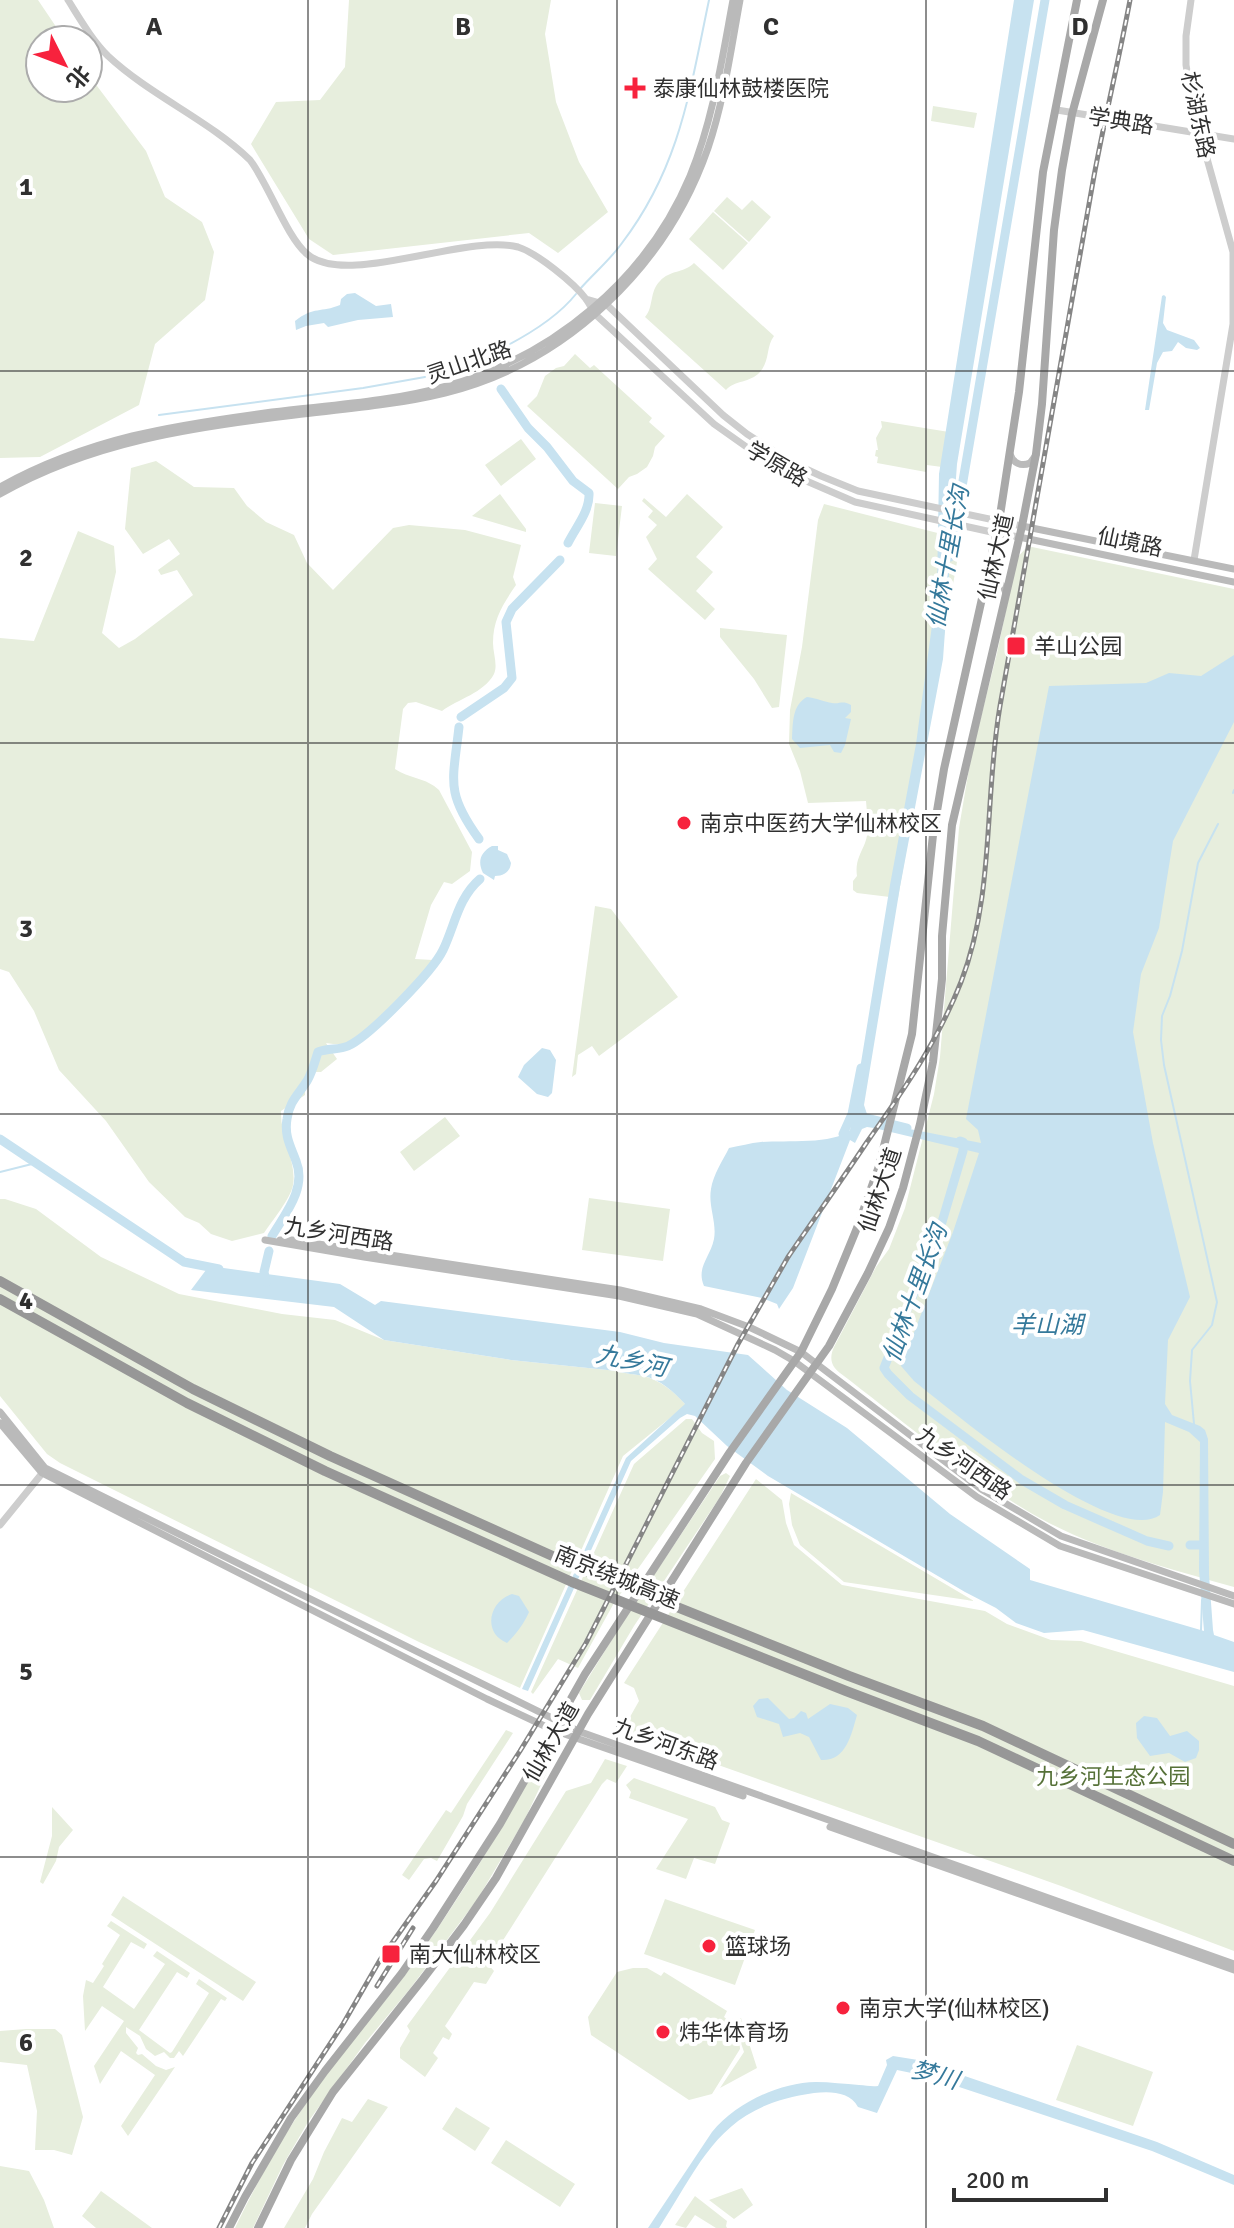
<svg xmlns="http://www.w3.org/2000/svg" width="1234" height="2228" font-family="Signika,'Noto Sans SC',sans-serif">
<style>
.green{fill:#e7eedd}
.water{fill:#c7e2f0}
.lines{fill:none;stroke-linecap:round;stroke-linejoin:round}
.stream{stroke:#c7e2f0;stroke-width:2}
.river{stroke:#c7e2f0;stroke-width:9}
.tertiary{stroke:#cdcdcd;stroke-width:7}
.secondary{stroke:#bababa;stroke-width:7}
.primary{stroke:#a8a8a8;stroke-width:8}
.motorway{stroke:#979797;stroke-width:10}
.rail-casing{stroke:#858585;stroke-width:5}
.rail{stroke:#fff;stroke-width:2;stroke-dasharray:6;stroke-linecap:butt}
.grid{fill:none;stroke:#303030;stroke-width:2;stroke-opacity:0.55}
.poi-dot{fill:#f7223d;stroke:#fff;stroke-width:3}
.labels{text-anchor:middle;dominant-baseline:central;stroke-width:8;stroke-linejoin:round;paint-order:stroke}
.poi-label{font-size:22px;fill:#303030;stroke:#fff;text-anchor:start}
.street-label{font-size:22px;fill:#303030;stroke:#fff}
.park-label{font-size:22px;fill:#567138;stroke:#fff}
.water-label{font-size:24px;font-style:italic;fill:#35799b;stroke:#fff}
.grid-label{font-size:26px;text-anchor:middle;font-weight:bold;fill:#303030;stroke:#fff;stroke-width:8;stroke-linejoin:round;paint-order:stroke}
</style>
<rect width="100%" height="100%" fill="#fff"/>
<path class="green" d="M0 0H38L65 40H40V88H88V74L146 151 165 197 202 222 214 252 205 300 155 344 139 405 40 457 0 458Z
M349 0H551L545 34 556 102 579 162 608 212 558 253 529 233 333 255 309 239 251 144 276 102 320 100 345 67Z
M933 106 977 113 974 128 931 121Z
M727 197 742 210 752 200 771 217 749 242 714 211Z
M713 212 748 243 723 270 689 239Z
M694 263 774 336C766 346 770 361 760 372 750 383 735 380 726 390L645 317C654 307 649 292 660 281 670 270 684 273 694 263Z
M575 354 590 368 594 365 652 418 649 422 665 436 655 447 653 456 647 467 637 474 629 477 618 489 527 406 537 396 545 376 556 368 564 366Z
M881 421 949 432 942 467 927 465 926 472 877 463 878 457 875 456 876 450H878L876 438 882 427Z
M521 439 536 459 501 486 485 465Z
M156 461 194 487 234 488 247 506 266 522 294 535 307 563 333 590 393 528 409 525 465 530 521 545 513 577 516 585C503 604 493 619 493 643 493 653 498 665 494 674 484 693 458 699 442 711L416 702 408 703 403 709 395 769C408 778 427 778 439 790L472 852 470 871 452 884 444 882 431 905 415 959 433 960C413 983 377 1027 351 1042 343 1046 335 1044 326 1043L337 1059 321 1072H313L305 1089V1095L281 1111C280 1137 297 1162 293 1185 291 1198 272 1221 264 1233L232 1241 211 1234 199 1223 185 1217 149 1182 106 1121 59 1070 34 1011 9 972 0 969V638L34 641 78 531 114 546 116 572 102 633 119 648 135 639 193 595 177 570 161 575 158 570 180 554 169 539 143 554 125 529 131 468Z
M500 494 526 529V532L472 516Z
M687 494 723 527 696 557 713 572 696 591 715 609 705 620 648 569 657 559 646 537 657 525 648 517 653 511 642 501 644 498 666 517Z
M595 503 622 506 616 556 589 553Z
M824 504 961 539 898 898 857 893 853 890V881L857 876C855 862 860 855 865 843 870 830 867 815 866 801L808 803 800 771 789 744 790 710 802 647 818 520Z
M1032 547 1234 589V1587C1171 1569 1108 1553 1049 1523 977 1485 906 1423 840 1373 831 1366 829 1358 834 1347L876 1267 889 1249 905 1208 934 1094 940 1057 959 828 971 757 997 653 1017 558 1025 549Z
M720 628 787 635 779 707 772 708 754 679 720 637Z
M595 906 611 909 678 997 599 1056 592 1046 578 1055 576 1074 572 1077Z
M445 1117 460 1136 414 1171 400 1152Z
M589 1198 670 1209 663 1261 582 1250Z
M0 1199H5L36 1209 101 1257 179 1294 282 1314 335 1320 384 1340 511 1360 617 1371C626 1374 634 1374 643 1376 660 1380 675 1392 686 1405L623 1456 520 1688 419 1642 60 1463 47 1454 0 1396Z
M686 1419H692L702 1433 714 1441 715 1459 614 1603 578 1668 558 1659 533 1694 531 1692 634 1464Z
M726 1473 730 1476 720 1497 634 1626 590 1700H582L579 1693 624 1620 720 1476Z
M756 1479 782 1500 786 1523 794 1545 842 1585 985 1611 1007 1624 1051 1640 1081 1641 1234 1686V1951L1061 1886 622 1731 639 1701 634 1688 624 1683Z
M791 1493 974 1601 844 1582 800 1545 792 1525 789 1504Z
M506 1730 513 1733 467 1804 463 1816 437 1861 431 1858 424 1859 409 1880 402 1875 446 1810 451 1813Z
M605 1759 627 1766 616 1783 607 1779 602 1784 488 1964 494 1971 486 1984 474 1982 445 2026 452 2034 449 2040 443 2037 433 2053 438 2058 425 2077 400 2058V2048L410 2031 407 2026 490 1913 566 1791 591 1783Z
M541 1763 546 1766 547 1772 525 1819 477 1900 409 1990 365 2043 308 2122 283 2165 253 2228H235C260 2175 290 2124 325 2076 350 2040 382 2007 408 1971 455 1905 498 1837 536 1765Z
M634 1778 715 1807 722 1820 730 1823 715 1864 694 1858 686 1879 656 1869 688 1819 629 1798 631 1792 626 1785Z
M52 1807 73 1830 59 1847 56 1861 43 1884 40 1882 52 1836Z
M123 1896 256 1982 243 2001 111 1915Z
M665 1899 755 1930 735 1985 644 1954Z
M111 1921 147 1944 144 1949 131 1942 103 1987 134 2009 165 1964 153 1956 157 1951 190 1973 187 1978 177 1972 139 2030 170 2053 172 2052 209 1993 196 1984 199 1979 227 1998 225 2001 221 1999 183 2056 179 2051 174 2058H170L164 2052 155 2056 146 2049 140 2036 126 2027V2033L138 2048 136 2053 138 2055 142 2054 156 2066 166 2070 175 2067 128 2136 121 2126 155 2075 121 2051 100 2084 94 2066 124 2021 102 2006 85 2031 83 1996 86 1980 93 1983 104 1966 102 1964 120 1935 107 1926Z
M633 1968H647L661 1976 664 1972 727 2011 724 2017 732 2023 738 2035 732 2019 741 2018 757 2068 720 2088 744 2052 739 2037 740 2049 712 2094 689 2100 591 2035 588 2017 617 1972Z
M26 2029H55L62 2035 83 2117 72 2155 54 2150H35L37 2111 27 2065 0 2062V2031Z
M1077 2045 1153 2072 1133 2126 1056 2100Z
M368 2099 388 2107 312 2214 305 2228H284L313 2179 324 2152 342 2118 352 2122Z
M456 2107 490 2128 475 2151 442 2129Z
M506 2140 575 2184 560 2207 491 2163Z
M0 2166 29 2171 44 2200 54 2228H0Z
M742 2188 753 2205 734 2219 709 2200Z
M101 2191 152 2228H96L82 2216Z
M695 2196 727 2221 726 2226 727 2228H716L695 2215 686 2228 675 2225Z"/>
<path class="water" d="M1014 0H1034L957 464 943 659 900 887 864 1105 867 1114 879 1123 981 1143 978 1130 966 1119 1049 686 1146 683 1169 673 1201 676 1234 655V722L1173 841 1159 928 1141 974 1133 1032 1153 1143 1190 1297 1168 1340 1165 1404 1172 1415 1200 1426 1205 1430 1208 1439 1209 1575 1213 1630 1214 1635 1234 1642V1672L1083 1630 1044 1633 1016 1623 996 1608 965 1592 768 1476 727 1446 695 1416 687 1414 680 1418 631 1461 528 1691 522 1689 626 1458 685 1404C674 1392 660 1379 643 1376 634 1374 626 1374 617 1371L511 1360 384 1340 334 1307 191 1290 209 1266 340 1284 375 1305 381 1301 620 1332 664 1343 748 1355 787 1390 847 1428 950 1514 1030 1569V1580L1204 1631 1199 1570 1200 1442 1189 1432 1165 1422 1163 1492 1160 1515C1114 1548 952 1411 914 1381L901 1366 953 1232 979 1153 874 1128 867 1127 862 1129 855 1143 850 1140 793 1288 779 1309 777 1304 762 1298 704 1286C696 1267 710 1258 714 1239 717 1222 708 1206 711 1189 713 1175 723 1160 729 1148 740 1146 750 1143 761 1142 785 1140 833 1145 850 1130L890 885 916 744 937 588 939 474Z
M355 293 376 306 391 304 393 317 358 320 328 327 324 323 306 326 296 330 295 321C314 306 321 313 340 305L341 299 347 294Z
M1164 295 1166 297 1163 323 1167 330 1194 340 1200 348 1197 350 1186 348 1178 342 1172 351 1163 352 1157 363 1149 410H1145L1162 296Z
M807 697C816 698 825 702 832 703 841 704 842 700 851 705V712L845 718 851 719 845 745 841 753 834 752 830 745 800 748 792 739C793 723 792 705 807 697Z
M492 846H498V850L507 854 511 863C510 872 504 876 495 876L494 880 483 873C477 861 481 852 492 846Z
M542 1048 550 1050 556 1060 552 1093 548 1097 537 1094 518 1077 524 1065Z
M512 1594 519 1596 529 1612C524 1624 516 1634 507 1643 482 1633 489 1601 512 1594Z
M768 1698 789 1719 794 1718 801 1711 806 1713 808 1719 830 1704 848 1708 857 1715C851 1736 846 1761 821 1760L809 1737 800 1733 783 1737 779 1724 757 1717 753 1706 759 1699Z
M1144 1716 1157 1718 1170 1736 1187 1731 1199 1741V1750L1196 1758 1185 1762 1169 1753 1150 1756 1137 1738 1136 1723Z
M893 2056 918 2060 1157 2142 1234 2175V2185L1152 2151 926 2076 897 2070 877 2113 858 2107C850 2092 831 2091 814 2093 721 2106 705 2156 659 2228H648L712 2132C736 2103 778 2083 816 2082 830 2082 845 2084 859 2085 866 2085 871 2087 878 2086L887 2065 886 2060Z"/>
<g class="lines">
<path class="stream" d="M580 289C594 273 610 260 622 243 680 167 690 90 709 0
M447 372C489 356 548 329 576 294
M159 415 363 388 425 377
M1233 793 1234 790
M0 1172 36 1163
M1194 1424 1190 1381 1192 1350 1212 1325 1217 1302 1164 1065 1161 1040 1162 1016 1170 996 1182 951 1198 863 1218 824
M1201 1630 1202 1600"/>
<path class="river" d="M501 389 528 428 547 447 573 481 589 493C590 511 576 527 568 543
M950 557 1045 0
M461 717 504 688 512 678 506 622 512 609 560 560
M459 727C453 781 445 792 479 839
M867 1118 907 1128
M843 1134 852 1114 861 1068
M0 1139 184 1262 219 1269
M960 1141 963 1142V1151L942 1222 884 1368 888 1374 910 1396 1022 1480 1065 1505 1147 1541 1169 1546
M272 1236C285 1214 307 1188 296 1161 291 1147 284 1136 287 1119 289 1102 298 1095 307 1081 312 1073 315 1061 318 1052 328 1048 339 1050 348 1046 370 1036 433 971 443 950 455 925 458 898 480 879
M266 1282 264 1272 269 1251
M1190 1545H1203"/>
<path class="tertiary" d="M68 0C80 19 92 40 108 56 151 96 209 120 250 160 269 185 286 236 307 254 346 288 466 233 518 247 537 253 574 283 586 299 590 304 592 310 596 315L714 424 755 453 788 473 855 502 996 533 1019 537
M1191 0 1186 36V65L1194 112 1233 252V324L1194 560
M1057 110 1234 139
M586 299 607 305 723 415 747 434 791 462 821 476 858 491 1022 526
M0 1525 44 1471"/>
<path class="secondary" d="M1010 454C1013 463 1021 467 1030 463L1036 455
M0 487C88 438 174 425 272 412 330 405 390 402 446 386 553 357 647 279 690 176 713 120 722 59 733 0
M0 494C91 442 193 427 295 415 345 409 396 405 445 393 567 363 667 266 708 148 724 101 731 49 740 0
M1022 526 1234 569
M1019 537 1234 582
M985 588 990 583C999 581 1004 585 1006 594
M265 1240 364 1257 619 1296 697 1314 775 1350 794 1361 977 1497 1060 1546 1234 1604
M280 1240H292L620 1290 701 1309 749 1327 801 1352 981 1489 1061 1536 1234 1596
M0 1412 45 1468 578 1731 1234 1964
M0 1423 42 1473 487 1699 553 1730 743 1796
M830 1827 1234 1970"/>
<path class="primary" d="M229 2228 245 2197 291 2118 325 2071 402 1973 433 1928 500 1824 585 1674 730 1452 801 1352 832 1289 857 1228 879 1166 912 1034 933 835 944 769 999 522 1019 392 1043 172 1077 0
M258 2228 291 2160 333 2092 423 1979 464 1925 496 1878 588 1714 746 1463 829 1346 868 1273 889 1228 903 1188 920 1124 933 1062 942 979V936L952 825 1022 526 1036 454 1042 404 1054 230 1062 170 1072 114 1103 0"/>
<path class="motorway" d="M0 1281 193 1389 330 1456 577 1567 849 1676 983 1726 1234 1844
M0 1299 187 1403 325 1471 572 1582 846 1691 978 1741 1234 1861"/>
<g class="rail-casing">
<path id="rail" d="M377 1986 413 1928
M219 2228 252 2163 343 2024 380 1960 436 1881 520 1751 586 1643 738 1344 788 1257C814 1219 841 1181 867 1142 903 1091 938 1041 961 982 995 894 984 798 1000 706 1032 530 1062 353 1094 176 1105 117 1119 59 1130 0"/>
</g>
<use href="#rail" class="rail"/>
</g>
<path class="grid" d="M308 0V2228M617 0V2228M926 0V2228M0 371H1234M0 743H1234M0 1114H1234M0 1485H1234M0 1857H1234"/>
<g class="poi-dot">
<path d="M631 76h8v8h8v8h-8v8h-8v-8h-8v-8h8z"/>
<rect x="1006" y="636" width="20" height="20" rx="4"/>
<circle cx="684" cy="823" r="8"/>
<circle cx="709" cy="1946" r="8"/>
<rect x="381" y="1944" width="20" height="20" rx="4"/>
<circle cx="843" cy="2008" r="8"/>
<circle cx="663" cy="2032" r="8"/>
</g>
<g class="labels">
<g class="poi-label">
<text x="653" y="88">泰康仙林鼓楼医院</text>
<text x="1034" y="646">羊山公园</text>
<text x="700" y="823">南京中医药大学仙林校区</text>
<text x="725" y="1946">篮球场</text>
<text x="409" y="1954">南大仙林校区</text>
<text x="859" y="2008">南京大学(仙林校区)</text>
<text x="679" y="2032">炜华体育场</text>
</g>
<g class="street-label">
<text transform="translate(1198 115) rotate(78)">杉湖东路</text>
<text transform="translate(1121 121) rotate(9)">学典路</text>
<text transform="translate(469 362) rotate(-19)">灵山北路</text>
<text transform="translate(777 464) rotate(30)">学原路</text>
<text transform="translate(1130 542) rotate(12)">仙境路</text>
<text transform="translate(996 557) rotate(-77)">仙林大道</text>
<text transform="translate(880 1190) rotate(-71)">仙林大道</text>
<text transform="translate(339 1234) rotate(9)">九乡河西路</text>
<text transform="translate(964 1463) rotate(35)">九乡河西路</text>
<text transform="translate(617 1577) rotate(22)">南京绕城高速</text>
<text transform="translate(551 1742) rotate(-60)">仙林大道</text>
<text transform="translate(666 1744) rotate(20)">九乡河东路</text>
</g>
<g class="park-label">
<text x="1113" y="1776">九乡河生态公园</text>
</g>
<g class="water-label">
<text transform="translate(948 557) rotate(-80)">仙林十里长沟</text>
<text transform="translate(915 1293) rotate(-70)">仙林十里长沟</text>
<text x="1047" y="1325">羊山湖</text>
<text transform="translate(632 1361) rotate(12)">九乡河</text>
<text transform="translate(935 2075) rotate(15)">梦川</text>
</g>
</g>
<g class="grid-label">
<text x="154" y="35">A</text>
<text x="463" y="35">B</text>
<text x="771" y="35">C</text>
<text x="1080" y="35">D</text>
<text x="26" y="195">1</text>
<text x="26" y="566">2</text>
<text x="26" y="937">3</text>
<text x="26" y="1309">4</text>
<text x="26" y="1680">5</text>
<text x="26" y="2051">6</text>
</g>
<g transform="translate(64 64) rotate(132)"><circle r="38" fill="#ffffff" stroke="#acacac" stroke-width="2"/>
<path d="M0-6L14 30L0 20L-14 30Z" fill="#f7223d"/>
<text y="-12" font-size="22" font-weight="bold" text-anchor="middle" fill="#303030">北</text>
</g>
<path d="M954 2188v12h152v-12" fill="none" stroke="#303030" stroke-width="4"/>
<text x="966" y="2188" font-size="24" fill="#303030" stroke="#ffffff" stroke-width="6" paint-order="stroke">200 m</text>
</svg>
